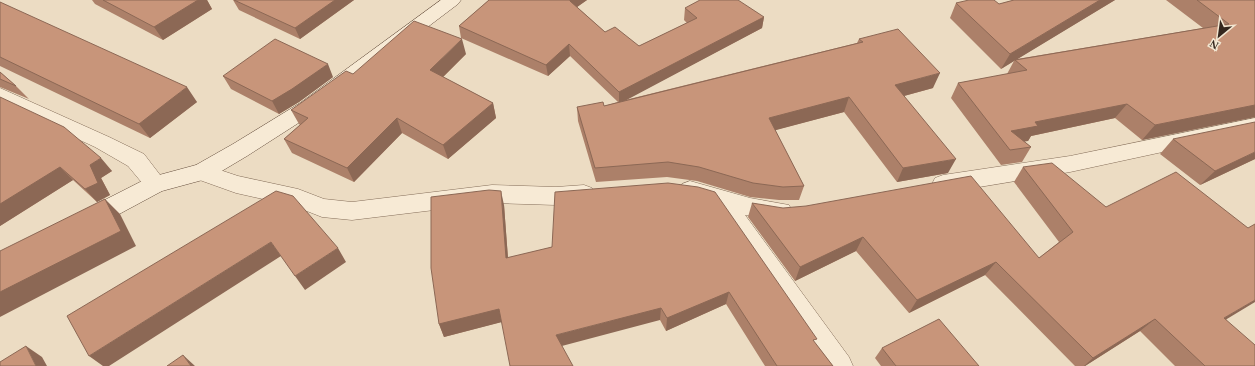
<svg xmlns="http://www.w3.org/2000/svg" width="1255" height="366" font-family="'Times New Roman',serif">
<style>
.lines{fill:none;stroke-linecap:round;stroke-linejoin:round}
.street-casing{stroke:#856e5a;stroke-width:1}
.secondary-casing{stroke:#664f3e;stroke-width:1}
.street{fill:#f7ead5;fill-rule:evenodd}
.secondary{fill:#f7ead5;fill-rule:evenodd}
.wall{fill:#ac8069}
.shaded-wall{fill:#8c6855}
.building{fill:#c8957a;stroke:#8c6855}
</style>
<rect width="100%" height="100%" fill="#ecdcc3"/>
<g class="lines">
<g class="street-casing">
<path id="street" d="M0 88 109 137 144 154 167 184 164 190 156 193 148 190 128 166 95 147 0 103Z
M1255 118V132L1070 172 943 193 935 190 932 184 935 178 943 175 1070 156Z
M202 164 238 176 298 189 324 199 352 202 492 185 556 187 584 185 592 188 595 194 592 200 584 203 556 205 492 203 352 220 322 217 294 206 236 193 194 178 191 172 194 166Z
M690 181 750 198 789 205 792 211 789 217 781 220 745 215 849 357 853 366H824L714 206 682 196 679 190 682 184Z"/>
</g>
<g class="secondary-casing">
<path id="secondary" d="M441 0H461L458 4 314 113 247 156 210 178 162 191 95 227 87 229 79 227 76 220 79 213 148 178 196 165 233 144 300 103Z"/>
</g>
<use href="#street" class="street"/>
<use href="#secondary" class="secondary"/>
</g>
<path class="wall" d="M92 0H207L212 9 163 40 95 4Z
M233 0H354L300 39 239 10Z
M489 0H587L577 7 605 32 639 46 687 23 684 20 685 8 764 17 762 28 625 100 857 43 859 39 933 88 904 96 948 173 897 182 844 112 775 130 804 186 799 200H779L750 197 697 181 667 177 596 182 578 121 577 107 604 106 618 102 570 56 548 76 461 38 459 26Z
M1014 0H1115L1017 59 1203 28 1166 0H1255V117L1142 140 1115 118 1031 136 1028 141H1024L1031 147 1022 162 1001 165 951 98 958 83 1007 74 1014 61 1001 69 950 18 956 3 999 4Z
M0 2 197 102 150 138 0 66Z
M466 54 443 77 493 103 496 118 448 159 402 133 354 182 292 153 284 139 300 125 299 124 291 110 353 74Z
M0 72 16 86 29 99 0 87Z
M223 76 333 77 299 102 279 114 231 89Z
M0 97 112 171 101 178 110 195 97 202 73 180 0 226Z
M1173 139 1255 159 1200 185 1160 154Z
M1023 167 1226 319 1255 366H1175L1140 331 1085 366H1075L985 275 909 313 856 251 795 281 748 217 752 203 1039 258 1059 242 1014 182Z
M668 183 815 343 833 366H765L726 304 666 331 660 320 501 322 444 337 439 324 504 205 508 258 552 247Z
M882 348 979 366H881L875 358Z"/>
<path class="shaded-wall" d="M198 0H207L212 9 163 40 154 27Z
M335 0H354L300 39 295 28Z
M570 0H587L570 12Z
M1100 0H1115L1016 60H1015L1014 61 1001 69 1010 54Z
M764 17 762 28 619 104V92Z
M462 39 466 54 435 85 430 70Z
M569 44 570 56 548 76 546 65Z
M328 64 333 77 299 102 279 114 272 101Z
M940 73 933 88 889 100 895 85Z
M187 87 197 102 150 138 139 124Z
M849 97 844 112 765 133 769 118Z
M493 103 496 118 448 159 443 145Z
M1127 104 1115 118 1031 136 1028 141 1006 145 1011 131 1035 122Z
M1255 105V117L1142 140 1155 125Z
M397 118 402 133 354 182 347 168Z
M1255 152V159L1200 185 1215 171Z
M101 158 112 171 101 178 110 195 97 202 85 189 90 165Z
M956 159 948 173 897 182 903 168Z
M60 167 73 180 0 226V204Z
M501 191 504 205 509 272 506 258Z
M105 199 120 214 136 246 0 317V292Z
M863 237 856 251 795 281 800 267Z
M271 242 281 256 109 366H103L89 356Z
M338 248 346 262 305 290 295 276Z
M996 262 985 275 909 313 917 300Z
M729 292 726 304 666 331 667 318Z
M1255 300V302L1207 331 1224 318Z
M661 308 660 320 558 347 556 335Z
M499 309 502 322 444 337 439 324Z
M1155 319 1140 331 1085 366H1084L1093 358Z
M26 346 42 357 47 366H36Z
M183 355 195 366H191Z"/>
<path class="building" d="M103 0H198L154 27Z
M234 0H335L295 28Z
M489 0H570V1L605 32 615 27 639 46 697 18 685 8 700 0H738L764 17 619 92 569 44 546 65 459 26Z
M969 0H994L999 4 1014 0H1100L1010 54 956 3Z
M1197 0H1255V105L1155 125 1127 104 1035 122 1038 126 1011 131 1031 147 1010 150 958 83 1027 70 1015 60 1229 24Z
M0 2 187 87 139 124 0 57Z
M414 21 462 39 430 70 493 103 443 145 397 118 347 168 284 139 308 118 291 110 346 71 353 74Z
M898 29 940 73 895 85 956 159 903 168 849 97 769 118 804 186 783 187 753 183 699 167 668 162 595 168 577 107 603 102 604 106 863 42 859 39Z
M275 39 328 64 292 89 272 101 223 76Z
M0 72 16 86 0 79Z
M0 97 64 127 101 158 90 165 98 183 85 189 60 167 0 204Z
M1255 122V152L1215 171 1173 139Z
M1052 163 1106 207 1176 172 1248 228 1255 224V300L1224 318 1255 345V366H1205L1155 319 1093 358 996 262 917 300 863 237 800 267 752 203 783 208 806 206 971 176 1039 258 1073 232 1023 167Z
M668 183 698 187 715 192 817 339 813 340 833 366H777L729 292 667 318 661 308 556 335 573 366H510L499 309 439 324 431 268V197L489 190 501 191 506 258 552 247 555 192Z
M276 191 293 196 338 248 295 276 271 242 89 356 67 316Z
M105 199 121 231 0 292V251Z
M939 319 979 366H896L882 348Z
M26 346 36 366H0V362Z
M183 355 191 366H167Z"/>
<g transform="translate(1219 36) rotate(209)" stroke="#f3e7d2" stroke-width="3" paint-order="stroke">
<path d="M0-3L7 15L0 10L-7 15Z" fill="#35271e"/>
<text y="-6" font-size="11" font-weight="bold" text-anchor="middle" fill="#35271e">N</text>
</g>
</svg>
